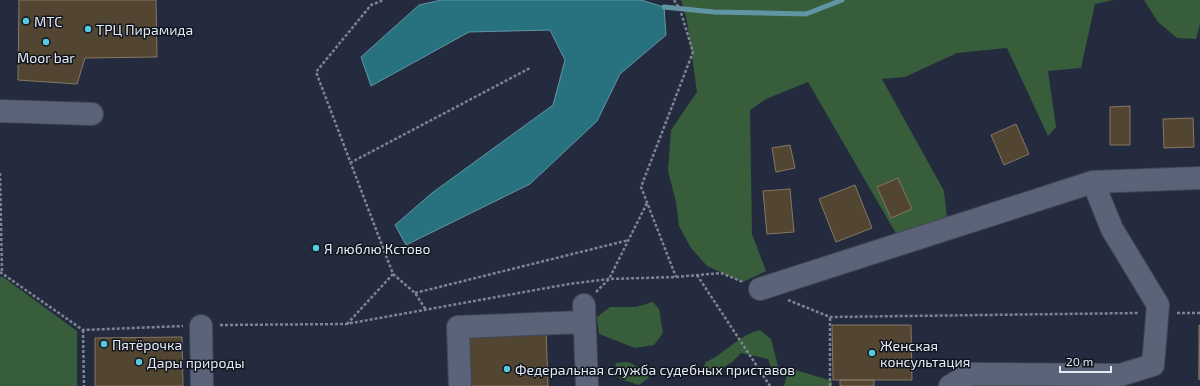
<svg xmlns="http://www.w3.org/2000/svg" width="1200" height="386" font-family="'Exo 2',sans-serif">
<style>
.green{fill:#375d3a}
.water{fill:#28727f;stroke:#6096a3}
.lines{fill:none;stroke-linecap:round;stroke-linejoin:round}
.stream{stroke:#6096a3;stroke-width:5}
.building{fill:#524531;stroke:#867863}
.minor-casing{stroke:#414756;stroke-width:24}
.path{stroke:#7d8493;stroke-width:2.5;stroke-dasharray:3 2;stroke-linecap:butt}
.minor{stroke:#5a6378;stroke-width:22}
.poi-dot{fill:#57c9e3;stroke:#10141c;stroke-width:1.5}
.labels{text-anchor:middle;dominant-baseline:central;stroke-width:3;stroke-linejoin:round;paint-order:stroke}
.poi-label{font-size:14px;fill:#e4eaf6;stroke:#10141c;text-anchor:start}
</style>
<rect width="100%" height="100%" fill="#242b3e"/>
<path class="green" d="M681 0H1113L1095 4 1081 68 1048 71 1056 127 1048 136 1007 48 957 53 905 77 882 79 944 191 947 218 898 237 808 82 766 99 750 110 752 234 766 271 743 282 707 266 691 248 679 226 676 202 668 171 671 130 697 92 687 21Z
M1144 0H1200V24L1196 39 1177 38 1158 22Z
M0 277H3L77 331V386H0Z
M653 302 659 309 663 333 654 345 635 348 599 334 597 317 610 307H636Z
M760 330 771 339 780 374 773 373 768 359 741 353 732 362 715 373 703 368 706 362C726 353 737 336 760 330Z
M628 362 643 369 649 378 639 385 620 379 615 363Z
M789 368 832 381V386H784Z"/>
<path class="water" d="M441 0H641L664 7 666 35 620 74 597 121 530 184 406 245 395 225 432 193 553 105 565 60 550 30 469 32 371 86 361 57 419 5Z"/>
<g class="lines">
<path class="stream" d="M664 7 714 12 806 14 842 0"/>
</g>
<path class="building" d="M19 0H156L157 57 85 58 77 84 18 80Z
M1130 106V145H1110V107Z
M1193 118 1194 147 1164 148 1163 119Z
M1016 124 1029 154 1004 165 991 135Z
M790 145 795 168 776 172 772 148Z
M898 178 912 209 891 218 877 187Z
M855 185 872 228 836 242 819 199Z
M790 189 794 232 767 234 763 191Z
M832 325H911L912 380H833Z
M1199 325H1200L1199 380Z
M546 329 548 386H467L464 333Z
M182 337 183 386H95V338Z
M840 380H874V386H840Z
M965 385H1124V386H965Z"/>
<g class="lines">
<g class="minor-casing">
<path id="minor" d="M0 111 92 114
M760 289 1093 182 1200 178
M584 305 587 386
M201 326 202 386
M460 386 458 327 584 322
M950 386 970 374 1120 375 1153 365 1158 305 1112 229 1093 182"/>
</g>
<path class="path" d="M674 0 680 9 693 52 641 187 676 277
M350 163 530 68
M0 173 2 272
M0 272 83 330 183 326
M393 274 415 293 426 310
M697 275 770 386
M596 292 609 279 647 203
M415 293 629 240
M788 300 830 317 1138 313
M1177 313H1200
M347 324 393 274 316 72 371 5 384 0
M220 325 346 324 569 284 609 279 676 277 721 273 743 282
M83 330 84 386
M830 386V317"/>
<use href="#minor" class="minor"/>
</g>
<g class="poi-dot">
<circle cx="26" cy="21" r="4"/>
<circle cx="88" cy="29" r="4"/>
<circle cx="46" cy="42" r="4"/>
<circle cx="316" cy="248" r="4"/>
<circle cx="104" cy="344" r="4"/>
<circle cx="872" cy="353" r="4"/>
<circle cx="139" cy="362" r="4"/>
<circle cx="507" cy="369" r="4"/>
</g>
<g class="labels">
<g class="poi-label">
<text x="34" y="21">МТС</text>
<text x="96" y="29">ТРЦ Пирамида</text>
<text x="46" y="57" text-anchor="middle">Moor bar</text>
<text x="324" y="248">Я люблю Кстово</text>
<text x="112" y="344">Пятёрочка</text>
<text x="880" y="345">Женская<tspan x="880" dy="16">консультация</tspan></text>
<text x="147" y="362">Дары природы</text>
<text x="515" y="369">Федеральная служба судебных приставов</text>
</g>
</g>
<path d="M1060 366v6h51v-6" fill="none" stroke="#e4eaf6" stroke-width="2"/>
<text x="1066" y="366" font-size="12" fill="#e4eaf6" stroke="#10141c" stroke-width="3" paint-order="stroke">20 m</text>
</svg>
